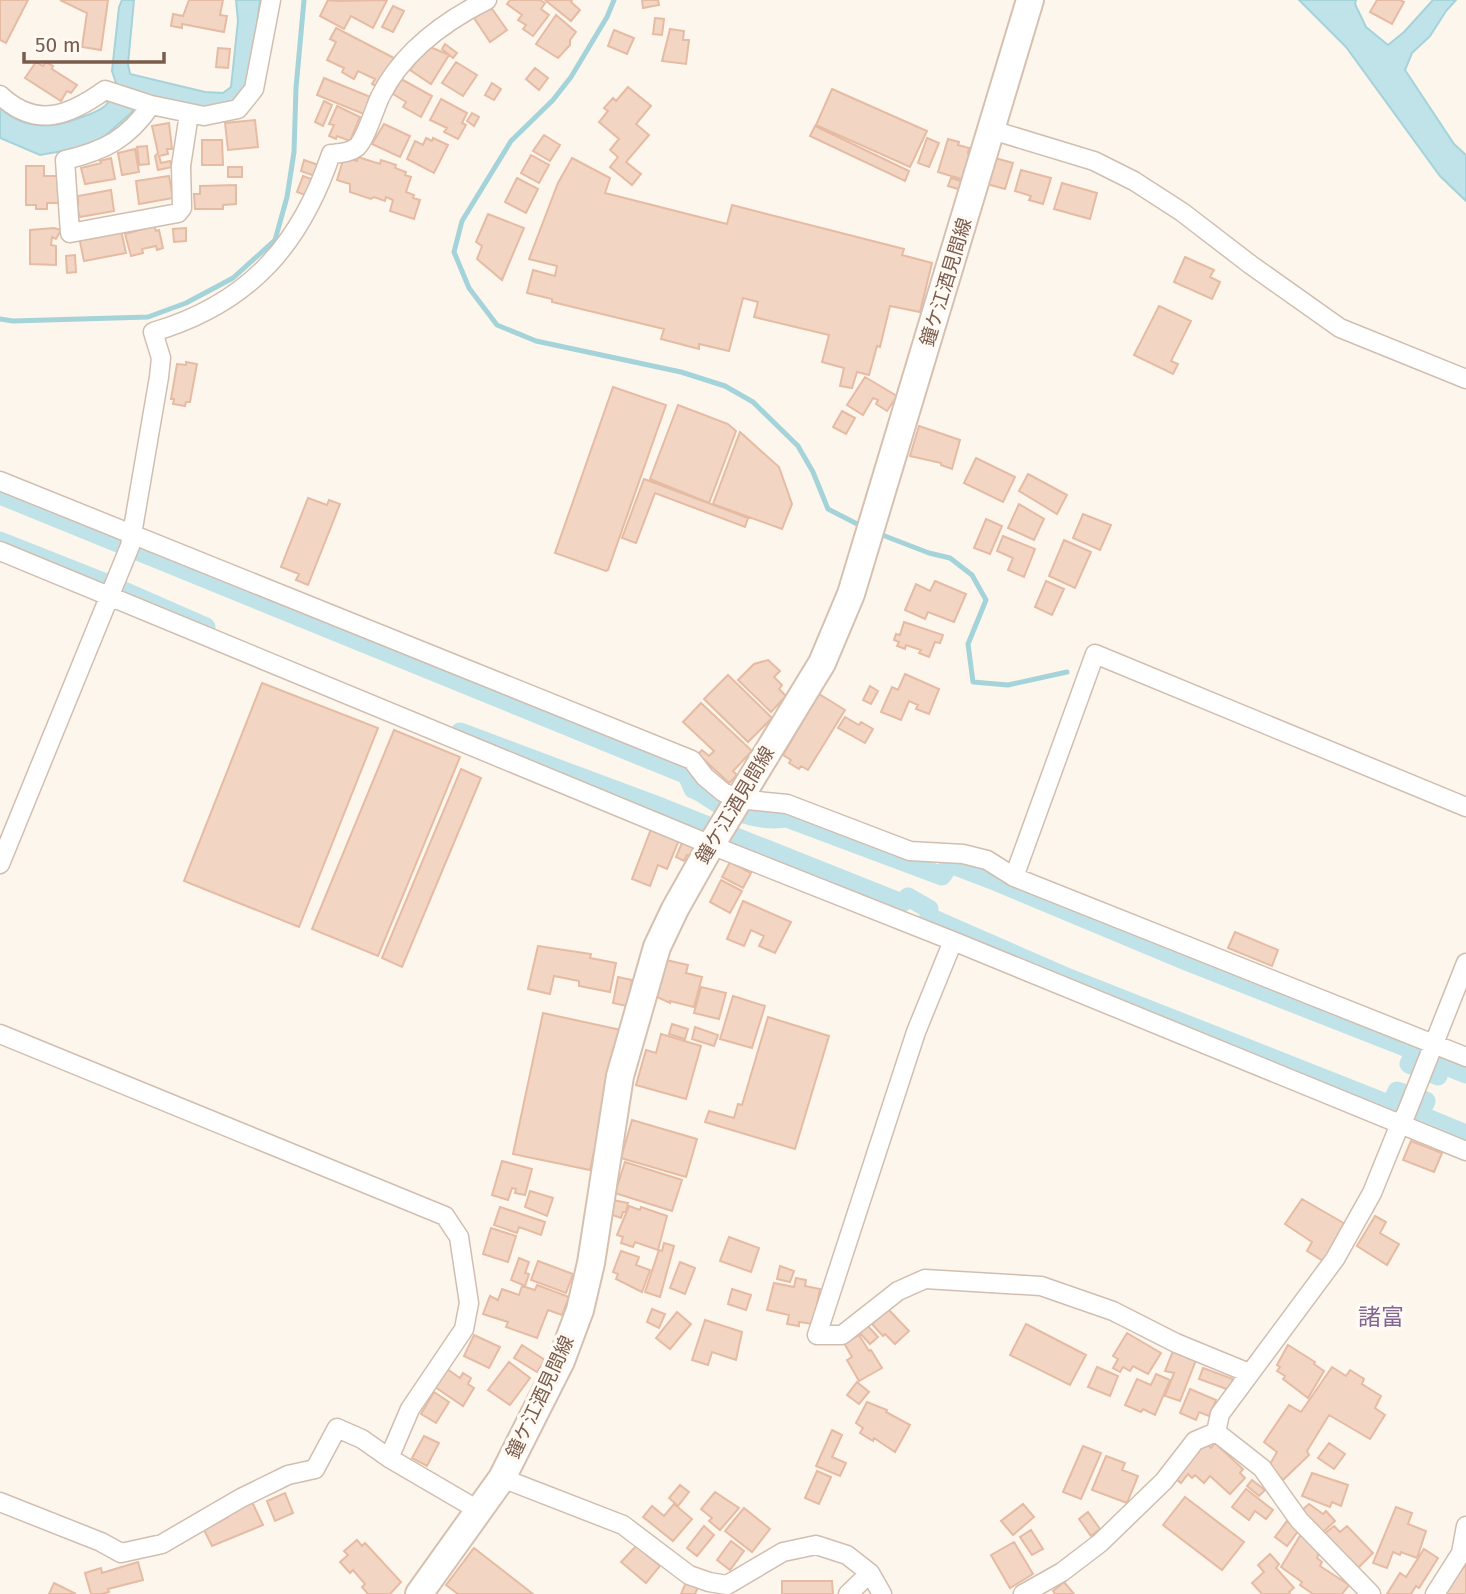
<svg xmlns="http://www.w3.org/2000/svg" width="1466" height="1594" font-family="'Fira Sans','Noto Sans JP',sans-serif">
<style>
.water{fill:#bfe3e8;stroke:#a5d3da;stroke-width:2}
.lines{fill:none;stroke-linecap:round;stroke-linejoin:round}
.stream{stroke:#a5d3da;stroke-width:5}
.canal{stroke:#bfe3e8;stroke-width:19}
.building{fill:#f3d5c3;stroke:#e6bba3;stroke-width:2}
.minor-casing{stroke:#d1beb0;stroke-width:21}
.secondary-casing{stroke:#d6c0b0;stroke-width:30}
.minor{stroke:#fff;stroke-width:18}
.secondary{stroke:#fff;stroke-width:26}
.labels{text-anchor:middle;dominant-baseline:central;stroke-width:7;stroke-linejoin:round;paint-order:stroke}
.street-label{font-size:19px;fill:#7a5c4d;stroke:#fffaf3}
.quarter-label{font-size:23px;fill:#846695;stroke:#fffaf3}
</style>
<rect width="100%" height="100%" fill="#fdf6ec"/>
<path class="water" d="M122 0H134L128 64 130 74 205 92 223 93 231 87 238 21 236 0H260L250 82 232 104 204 112 145 95 130 114 105 136 85 147 40 155 0 138V108C23 129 51 129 79 118 88 115 98 112 105 106 110 101 113 92 117 86L112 71 119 7Z
M1299 0H1356L1355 4 1366 27 1388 45 1404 32 1433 0H1456L1446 11 1430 36 1412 53 1405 70 1454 144 1466 155V201L1440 176 1346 47Z"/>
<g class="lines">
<path class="stream" d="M614 0 607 17 571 77 553 100 511 141 462 221 454 252 469 288 497 325 536 341 681 372 725 386 753 402 798 446 813 472 828 509 865 528
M0 319 13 321 148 317 186 303 233 278 275 240 287 197 294 152 296 88 304 0
M877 533 929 553 950 558 972 575 986 600 968 644 973 682 1008 685 1067 672"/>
<path class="canal" d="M0 495 687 775 693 789C702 792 708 798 717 803 739 814 763 822 787 818L942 876 950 864 997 882 1186 961 1415 1051 1409 1064 1438 1076 1441 1064 1466 1074
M0 541 101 581 206 627
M460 732 658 806 902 903 908 897 929 909V917L1064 976 1391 1105 1397 1091 1426 1101 1420 1115 1466 1134"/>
</g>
<path class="building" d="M0 0H28L6 43 0 40Z
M60 0H108L101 50 82 47 87 13Z
M189 0H223L220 15 227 16 224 32 182 24V28L171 26 173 14 183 16Z
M328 0 337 1 387 0 373 28 351 16 344 29 320 16Z
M510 0H540L545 3 541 9 549 15 533 36 523 29 526 25 518 20 522 15 507 4Z
M545 0H572L571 2 580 10 571 21Z
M642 0H658L659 5 643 8Z
M1377 0H1400L1404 2 1392 24 1370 12Z
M393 6 404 11 393 32 382 27Z
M490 6 507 30 490 42 474 18Z
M556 15 576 32 570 40V45L558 58 536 44Z
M655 18 664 19 662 35 653 34Z
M336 28 394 58 379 88 372 84 375 79 358 71 354 79 342 72 344 68 327 60 336 42 330 39Z
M670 29 684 31 683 40H689L686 64 662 61Z
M614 30 634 38 627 54 608 46Z
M445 44 457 53 453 58 442 49Z
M428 46 449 55 431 84 410 70Z
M218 48 230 49 228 68 216 67Z
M36 62 43 66 46 62 53 66 52 69 77 85 71 93 67 91 61 101 25 78Z
M456 62 477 75 463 96 442 83Z
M535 68 548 78 539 90 526 79Z
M324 78 373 98 366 115 317 95Z
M401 79 432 96 421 117 403 107 406 102 393 94Z
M492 83 501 89 494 100 485 95Z
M628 87 651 106 636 124 649 135 626 162 641 174 632 185 610 167 618 157 610 150 619 139 599 122 608 111 604 108 613 98 616 101Z
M832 89 927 131 910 167 816 125Z
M441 99 467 113 462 123 466 125 458 139 444 132 447 128 430 120Z
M324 101 332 105 323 126 315 122Z
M337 106 360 117 350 141 337 136 336 139 329 136 334 125 329 124Z
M472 113 479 117 474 126 467 121Z
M255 120 258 147 228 150 225 123Z
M169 123 172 149H167L168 154 159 156 161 163 170 161 172 167 158 170 155 156 158 153 152 126Z
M384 124 410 136 400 157 372 144Z
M815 126 909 171 905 181 810 136Z
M544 135 560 145 550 161 533 151Z
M426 138 432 141 433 138 448 145 434 173 407 159 415 141 423 145Z
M927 138 939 143 929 167 918 163Z
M948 139 959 142 958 145 969 148 968 153 976 155 968 181 938 172Z
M202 140H222L223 165H202Z
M147 146 149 164 139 165 137 147Z
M135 149 139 172 122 175 118 153Z
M531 155 549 165 539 183 521 173Z
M344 157 357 161 358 157 380 164 381 160 396 165 395 168 406 172 405 175 411 177 406 192 414 195 413 198 420 200 414 219 390 211 393 200 386 197 385 201 374 197 371 199 350 192V184L337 180Z
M111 158 115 179 85 184 81 168 101 163 100 161Z
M572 158 610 178 605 193 727 224 732 205 904 249 902 255 932 263 920 312 890 306 880 347 877 346 869 375 857 372 852 388 840 386 844 368 822 362 829 335 754 317 758 302 743 298 729 351 699 344V349L661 339 664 329 552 302V299L527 293 533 270 555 276 557 266 529 259 558 183Z
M995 158 1013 163 1005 189 987 184Z
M304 160 318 165 315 176 301 171Z
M26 166H44V176H60V203H47V209H36V205H26Z
M228 167H242V177H228Z
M1021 170 1051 178 1043 204 1029 200 1031 196 1015 191Z
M169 176 173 198 139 204 136 181Z
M303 176 314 180 308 196 297 192Z
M517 178 538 189 526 213 505 202Z
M951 178 967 183 965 191 948 186Z
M1062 183 1097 193 1090 219 1054 209Z
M236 185V204L223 205V209H195L194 194H200V186Z
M111 190 114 211 80 217 76 205H78V196Z
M488 214 524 228 502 280 477 259 482 246 476 242Z
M154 226 156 231 159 230 163 248 157 250 156 246 142 249 143 253 131 256 125 234Z
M54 228 61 230 56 239 52 237 51 245 56 246V265L30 264V230Z
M186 228V241L174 242 173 229Z
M121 230 126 253 84 261 79 237 89 235 90 239Z
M75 255 76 272 67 273 66 256Z
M1185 257 1214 270 1210 277 1220 282 1212 299 1174 282Z
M1159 306 1191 321 1171 361 1178 364 1173 374 1134 355Z
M186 362 197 364 190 402H186L185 406 173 404 174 399H171L177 364 186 365Z
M865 377 897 396 887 411 876 404 878 400 873 398 863 415 847 405Z
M613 387 666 405 608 570 606 571 555 553Z
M678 405 728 424 736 431 709 503 650 479Z
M842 411 855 418 846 434 833 427Z
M919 426 960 440 952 469 941 465V463L910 456Z
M740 432 779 467 792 504 782 529 713 504Z
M976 458 1015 477 1003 502 964 483Z
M1028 474 1067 495 1057 514 1019 491Z
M644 479 748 518 745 527 655 493 636 543 622 538Z
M308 498 327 505 329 500 340 504 308 585 296 580 299 574 281 567Z
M1019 504 1044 519 1034 540 1008 528Z
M1083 514 1111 525 1100 550 1073 538Z
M986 519 1002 526 990 554 974 548Z
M1003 536 1035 549 1024 577 1008 570 1013 558 997 551Z
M1064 540 1091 552 1075 588 1049 576Z
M935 581 966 594 954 622 928 612 925 619 905 610 916 584 930 591Z
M1046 581 1064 589 1052 615 1035 607Z
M904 622 943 635 940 643 935 642 929 657 919 653 921 650 906 645 905 649 897 646 899 642 894 640 896 634 900 635Z
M768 660 780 671 774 677 782 685 779 689 786 696 771 712 738 680 754 664Z
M905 674 939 689 929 714 916 709 918 705 909 701 901 720 881 712 892 687 898 690Z
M728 675 772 718 748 742 704 699Z
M262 683 378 728 299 927 184 881Z
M870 686 878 691 871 704 863 700Z
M819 694 845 710 808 770 801 766 799 769 789 763 791 760 783 755Z
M701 703 752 751 733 771 737 775 729 783 698 754 702 750 709 756 714 751 683 722Z
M845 717 859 725 861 722 873 729 865 743 838 728Z
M394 730 460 757 378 956 312 929Z
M461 769 481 778 402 967 382 958Z
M651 829 679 840 667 869 658 865 650 886 632 879Z
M684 838 695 842 690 856 687 855 684 861 676 857Z
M730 862 751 873 743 888 722 877Z
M721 880 742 891 730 913 710 902Z
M743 901 791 922 775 953 759 946 764 936 751 930 744 946 727 939Z
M1235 932 1278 950 1272 966 1228 948Z
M538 946 591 954 590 958 616 963 610 992 579 986V981L554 976 550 994 528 989Z
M666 960 688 965 686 973 702 977 694 1007 670 1001V1003L657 997Z
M618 977 632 980 627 1006 613 1003Z
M701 987 726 993 719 1019 694 1013Z
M733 996 765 1006 752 1048 720 1039Z
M543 1013 621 1030 590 1170 513 1154Z
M768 1017 829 1036 795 1149 705 1122 709 1111 734 1118 738 1104 742 1105Z
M672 1024 688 1029 685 1039 669 1034Z
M695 1027 718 1035 714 1046 692 1039Z
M661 1034 701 1046 686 1099 636 1085 646 1050 656 1053Z
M632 1120 697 1139 686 1177 621 1158Z
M1411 1141 1442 1153 1434 1172 1403 1160Z
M502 1161 532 1169 525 1195 515 1193 516 1189 512 1188 508 1200 492 1195Z
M625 1162 682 1180 672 1211 615 1193Z
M530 1191 553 1198 547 1216 525 1207Z
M1302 1199 1347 1225 1323 1261 1307 1251 1312 1242 1285 1224Z
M613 1200 628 1203 626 1212H623L621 1218 610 1214Z
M629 1206 640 1210 641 1207 667 1216 658 1250 635 1242 633 1247 621 1243 623 1237 617 1235Z
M500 1207 545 1222 541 1235 519 1227 517 1233 494 1225Z
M1375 1216 1386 1222 1380 1233 1399 1244 1387 1265 1357 1246Z
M491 1228 516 1236 508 1262 483 1254Z
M729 1237 759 1248 751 1272 720 1261Z
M664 1243 674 1246 660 1297 645 1292 659 1250 662 1251Z
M621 1251 639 1257 636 1265 650 1270 642 1292 616 1279 618 1274 613 1272Z
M519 1258 529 1262 525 1273 529 1274 525 1286 511 1280Z
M538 1261 573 1274 566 1293 531 1280Z
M680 1262 695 1268 685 1294 670 1288Z
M780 1266 794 1271 790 1282 777 1279Z
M796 1278 806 1280 805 1286 820 1289 813 1324 799 1322V1326L787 1324 789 1315 767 1310 774 1283 794 1287Z
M537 1285 569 1297 562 1315 548 1310 537 1338 506 1327 508 1322 483 1314 490 1296 498 1300 502 1289 519 1295 522 1286 535 1290Z
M732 1289 751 1295 746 1310 728 1304Z
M652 1309 665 1314 659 1328 647 1322Z
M888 1309 909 1331 895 1344 885 1334 883 1336 872 1324Z
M677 1312 691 1324 670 1349 656 1338Z
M705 1320 742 1332 736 1360 712 1352 708 1365 692 1360Z
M866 1324 878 1337 870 1344 858 1331Z
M1026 1324 1086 1355 1070 1385 1010 1355Z
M1127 1333 1161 1353 1148 1374 1133 1366 1130 1371 1123 1367 1120 1372 1113 1368 1118 1359 1113 1356Z
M474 1335 500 1347 489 1368 464 1356Z
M859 1335 869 1351 871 1350 882 1368 859 1381 847 1360 852 1357 844 1343Z
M522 1345 545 1360 537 1372 514 1358Z
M1288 1345 1315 1362 1314 1364 1324 1371 1308 1398 1283 1379 1285 1376 1277 1371 1280 1367 1277 1365Z
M1173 1351 1196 1360 1180 1401 1165 1396 1174 1373 1165 1371Z
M509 1362 530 1378 510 1405 488 1390Z
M1097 1367 1118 1376 1110 1396 1088 1387Z
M1332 1367 1346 1376 1350 1370 1364 1379 1362 1384 1381 1396 1375 1408 1385 1415 1370 1439 1329 1415 1307 1451 1309 1455 1283 1480 1269 1466 1277 1452 1264 1442 1289 1405 1301 1412Z
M1203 1368 1233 1379 1229 1390 1199 1379Z
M447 1369 460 1378 463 1373 471 1378 468 1384 474 1388 463 1406 435 1387Z
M1156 1374 1170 1380 1155 1415 1143 1409 1141 1412 1125 1405 1137 1379 1151 1385Z
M857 1382 869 1392 859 1404 847 1395Z
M1190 1389 1216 1400 1209 1416 1199 1412 1196 1420 1180 1413Z
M434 1392 449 1402 436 1423 421 1414Z
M867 1402 887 1410 886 1412 910 1425 895 1452 874 1438 873 1441 860 1433 863 1428 856 1423Z
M832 1430 842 1435 832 1457 846 1463 840 1476 816 1466Z
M424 1436 439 1443 427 1466 412 1458Z
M1204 1441 1211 1448 1215 1443 1243 1469 1240 1473 1245 1478 1230 1494 1210 1476 1204 1483 1195 1475 1192 1478 1188 1474 1181 1483 1172 1476Z
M1329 1443 1345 1454 1334 1469 1318 1458Z
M1083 1446 1101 1453 1081 1499 1063 1492Z
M1106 1456 1125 1463 1122 1470 1138 1476 1127 1503 1092 1490Z
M817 1471 831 1477 819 1504 805 1498Z
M1312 1473 1348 1485 1341 1506 1332 1502 1330 1507 1302 1496Z
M1252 1480 1265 1490 1259 1496 1247 1486Z
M680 1485 689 1492 678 1506 669 1498Z
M1246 1489 1273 1510 1266 1519 1255 1511 1249 1520 1232 1507Z
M715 1492 739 1508 720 1530 709 1521 712 1518 701 1509Z
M285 1493 293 1513 275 1521 267 1501Z
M1185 1497 1244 1542 1222 1570 1163 1525Z
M252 1502 263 1525 212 1546 204 1530 228 1517 226 1514Z
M674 1504 692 1519 673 1541 643 1517 652 1506 664 1516Z
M1023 1504 1034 1517 1013 1535 1001 1521Z
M1309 1504 1323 1514 1326 1511 1335 1521 1322 1533 1301 1511Z
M1396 1507 1412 1513 1408 1524 1426 1531 1417 1558 1401 1552 1400 1555 1393 1552 1387 1568 1373 1563Z
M744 1508 770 1529 752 1552 725 1531Z
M1088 1512 1100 1529 1091 1536 1079 1519Z
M1287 1521 1299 1530 1287 1546 1275 1537Z
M704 1526 714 1535 697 1556 687 1548Z
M1334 1526 1340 1532 1347 1526 1373 1553 1358 1568 1324 1534Z
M1031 1530 1043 1549 1032 1555 1020 1537Z
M1303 1531 1321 1550 1317 1558 1322 1562 1320 1566 1349 1585 1342 1594H1313L1300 1585 1302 1582 1281 1567Z
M357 1540 362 1546 365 1543 401 1582 390 1594H368L362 1587 365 1584 353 1570 350 1573 340 1562 348 1555 344 1551Z
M731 1541 744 1551 730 1570 717 1560Z
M1014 1542 1033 1574 1010 1588 991 1555Z
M636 1546 660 1566 646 1583 621 1562Z
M474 1548 533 1594H458L446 1585Z
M1424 1549 1438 1558 1419 1588 1416 1586 1411 1594H1387L1400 1573 1406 1577Z
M1270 1554 1279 1564 1276 1568 1294 1588 1289 1592 1290 1594H1262L1252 1583 1264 1572 1258 1565Z
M138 1562 143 1580 108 1589 109 1592 102 1594H91L85 1573 101 1568 102 1573Z
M1466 1564V1594H1442L1450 1585Z
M687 1580 699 1585 695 1594H681Z
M782 1581H832L833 1594H782Z
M1064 1582 1074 1594H1055L1053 1591Z
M54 1583 76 1594H49Z"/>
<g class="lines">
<g class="minor-casing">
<path id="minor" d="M0 95C36 129 69 116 105 90L151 105 204 116 238 109 254 89 271 0
M151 105C128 139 104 151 65 160L70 233 178 213 182 208 181 166 189 114
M992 130 1094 161 1134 181 1182 212 1251 265 1340 328 1466 379
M0 481 692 760 705 777 723 792 738 799 787 804 910 851 963 854 987 860 1014 877 1466 1057
M0 551 711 845 953 941 1466 1151
M0 864 130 546 159 377 161 358 153 332C248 304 300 246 331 154 341 153 349 153 357 147 366 138 374 110 380 97 402 52 443 22 487 0
M1014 877 1095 654 1466 807
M953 941 916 1032 817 1335H842L898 1291 925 1279 1041 1286 1113 1311 1176 1343 1249 1373
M0 1034 445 1216 459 1237 469 1303 464 1329 410 1409 389 1458
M1216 1432 1220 1414 1335 1259 1372 1193 1400 1124 1406 1114 1466 963
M1216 1432 1262 1468 1299 1520 1371 1594
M502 1478 623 1525 689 1575 709 1582 727 1585 783 1552 816 1545 847 1555 870 1573 882 1594
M0 1502 101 1542 121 1553 162 1544 241 1498 288 1475 315 1469 337 1428 362 1439 389 1458 478 1510
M848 1594 870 1573
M1023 1594 1062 1572 1100 1543 1164 1481 1195 1441 1216 1432
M1435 1594 1461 1553 1466 1526"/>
</g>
<g class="secondary-casing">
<path id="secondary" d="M419 1594 502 1478 561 1361 580 1310 591 1263 620 1076 657 947 675 909 711 845 822 663 851 594 1030 0"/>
</g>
<use href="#minor" class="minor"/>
<use href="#secondary" class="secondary"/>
</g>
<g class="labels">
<g class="street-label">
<text transform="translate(946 282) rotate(-73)">鐘ケ江酒見間線</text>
<text transform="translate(735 805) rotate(-59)">鐘ケ江酒見間線</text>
<text transform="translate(540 1397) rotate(-65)">鐘ケ江酒見間線</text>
</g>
<g class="quarter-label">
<text x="1381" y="1317">諸富</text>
</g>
</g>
<path d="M24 52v10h140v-10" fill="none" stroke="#7a5c4d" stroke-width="3.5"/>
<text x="35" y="52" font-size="21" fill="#7a5c4d" stroke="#fffaf3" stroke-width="5" paint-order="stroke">50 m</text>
</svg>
